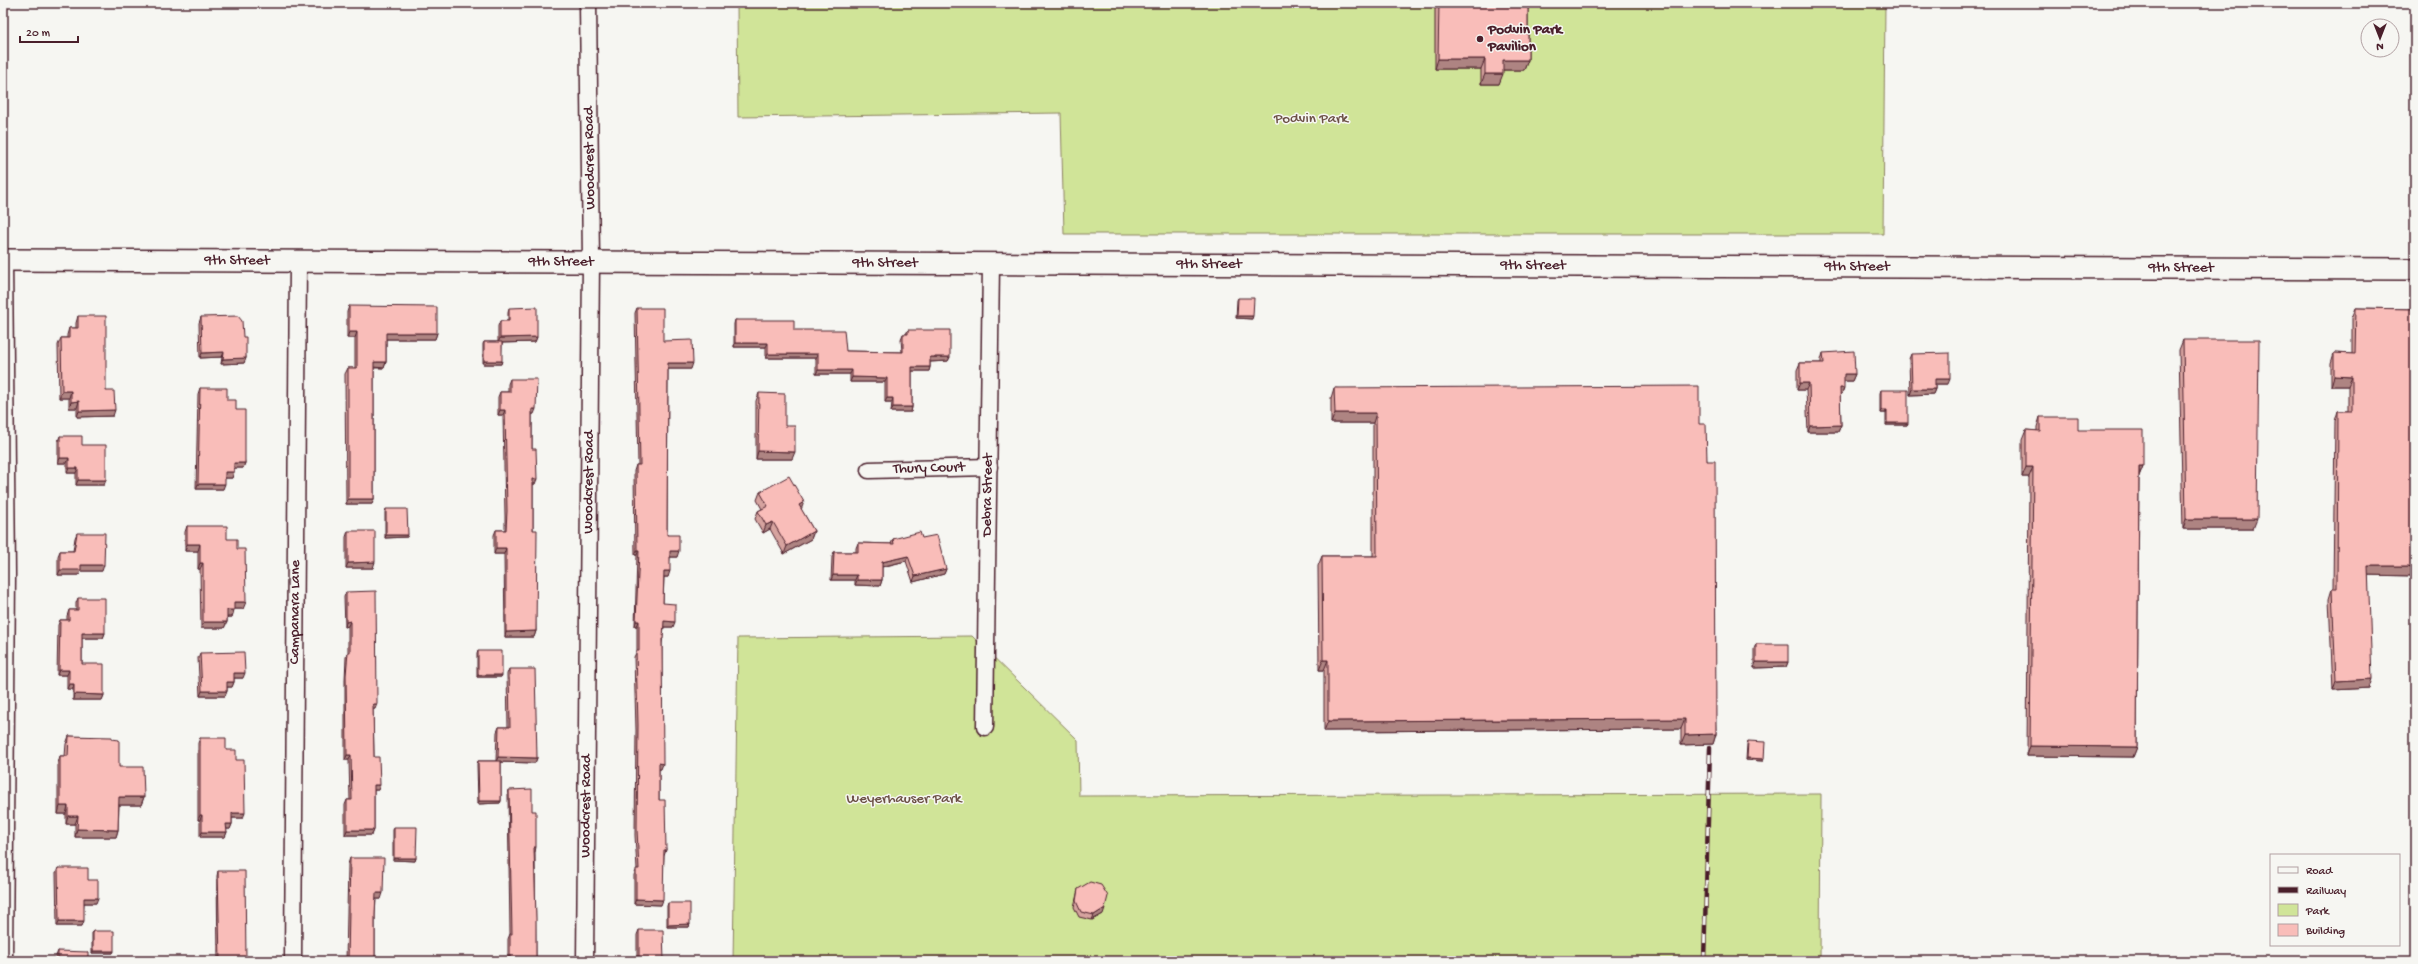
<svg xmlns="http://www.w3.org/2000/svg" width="2418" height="964" font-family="'Gochi Hand',sans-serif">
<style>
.green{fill:#d0e498;stroke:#8d8262}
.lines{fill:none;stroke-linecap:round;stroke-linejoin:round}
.minor-casing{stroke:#4a1f2b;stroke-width:19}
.tertiary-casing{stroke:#4a1f2b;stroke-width:24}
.minor{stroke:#f6f6f2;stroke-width:16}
.tertiary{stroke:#f6f6f2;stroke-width:21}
.rail-casing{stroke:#4a1f2b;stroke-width:4.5}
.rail{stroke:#f6f6f2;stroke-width:3;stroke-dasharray:9;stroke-linecap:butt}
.wall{fill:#d6a39f;stroke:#4a1f2b}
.shaded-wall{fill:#ae8482;stroke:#4a1f2b}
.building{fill:#f9bdb9;stroke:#4a1f2b}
.poi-dot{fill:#4a1f2b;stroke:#f6f6f2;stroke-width:1.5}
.labels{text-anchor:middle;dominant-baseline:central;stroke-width:3;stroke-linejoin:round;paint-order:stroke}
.poi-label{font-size:15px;font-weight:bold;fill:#4a1f2b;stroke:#f6f6f2;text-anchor:start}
.park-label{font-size:15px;fill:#6c5046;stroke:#f6f6f2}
.street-label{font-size:15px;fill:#4a1f2b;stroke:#f6f6f2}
</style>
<rect width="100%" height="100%" fill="#f6f6f2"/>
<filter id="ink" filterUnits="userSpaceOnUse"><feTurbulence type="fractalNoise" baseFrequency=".025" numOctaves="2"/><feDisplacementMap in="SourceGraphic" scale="8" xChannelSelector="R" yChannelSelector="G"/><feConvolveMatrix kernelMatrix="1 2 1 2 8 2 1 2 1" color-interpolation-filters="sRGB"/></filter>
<g filter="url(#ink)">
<path class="green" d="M737 3H1885L1883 234H1064L1061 113 738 117Z
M972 636 1078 740 1079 796 1821 794 1820 961H733L738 638Z"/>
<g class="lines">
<g class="minor-casing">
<g id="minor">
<path id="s1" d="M869 470 989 467"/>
<path id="s2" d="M985 727 991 264"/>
<path d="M4 961 7 574 4 260"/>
<path id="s3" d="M293 961 298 262"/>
<path id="s4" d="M585 961 591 261 588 3"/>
</g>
</g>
<g class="tertiary-casing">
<g id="tertiary">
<path id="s5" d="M3 260 2415 269"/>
</g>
</g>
<use href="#minor" class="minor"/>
<use href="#tertiary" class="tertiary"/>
<g class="rail-casing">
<path id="rail" d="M1704 961 1710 748"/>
</g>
<use href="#rail" class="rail"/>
</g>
<path class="wall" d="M1437 3H1528V60L1524 70H1503L1499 84H1481V69H1435V9Z
M1238 298 1252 319 1236 318 1237 300Z
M349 306 437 333 435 339H386V362L384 368H374V499L372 504H346L345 374 348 368H355V338H347V312Z
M509 308 537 337 535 342 502 343 501 364H483V344L484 342H498V326L500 321H508V313Z
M637 308 663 341 691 369H668L667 535 677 557H670L668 577H664L663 603 673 627H664L662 644 661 769H659V800L666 850 664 856 661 905 634 904V875L637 869 635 835 636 730 634 657 637 651V626H635L637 555H635L634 471 636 465H638L635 313Z
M2356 308 2415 309V576L2368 575 2369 688 2333 690 2329 599 2332 589H2333L2335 421 2338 411H2348V386H2331V363L2334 353 2352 354V318Z
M78 316 106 391 113 416 77 417V408H69V398H59L58 345 61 338H67V335L69 328H76V323Z
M201 317 243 337 246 358 244 363 221 364 222 357 200 358 199 323Z
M735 320 794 330 846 351 902 352 901 339 903 334H906L908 330 950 357 948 361 930 362V367L929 371H912V407L911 412H891L892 402H885V382H850V374H816V358H766V347H734V324Z
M2183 340 2253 529H2183L2179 350Z
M1823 353 1855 374 1852 381H1844L1842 394H1840L1841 425 1838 432H1808L1806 390H1797V370L1800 363H1821V360Z
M1911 354 1948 384H1935V389L1933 394 1910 395 1909 359Z
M510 379 534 414H532V449L535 484H533V530L536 631 534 637H505L504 554H494V535L496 530H505V516L503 415H498V397L500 392H508V384Z
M200 388 227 400 236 410 245 463 243 468H234V472L232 478H225L223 489H196L198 394Z
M1334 388 1699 424 1707 461 1716 734 1713 744 1681 745V729L1324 731V670H1319L1318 566 1322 556H1373V423H1331V398Z
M1881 390 1908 423 1907 425H1886V413H1880V393Z
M759 393 785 426 792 459H756V401Z
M2040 417 2078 430 2143 466 2139 476 2137 747 2133 757 2027 756 2029 477H2022V440L2026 430 2037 431V427Z
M60 436 82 445 104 485H76V473H67V463H58V441Z
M760 492 801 509 814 531 811 539 784 554 770 529 763 533 755 519 758 511 762 509 757 500Z
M386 509 407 537 385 538V512Z
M187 526 227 539 237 549 243 609H234L232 617H227V622L224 628H201L200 569H198V551H185V532Z
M348 531 373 568H346V537Z
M77 533 102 571H81L79 575H58V556L60 551H73L75 538Z
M922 538 946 569 944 574 913 582 906 561 882 567V580L880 586 855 585V580H831L832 557 834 552H856V548L858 543 891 544 893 539Z
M346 592 375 709H373L374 757 378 790H374V830L372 835H345V805L347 800H350L349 760H345V680L346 657 348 652V626L345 627 344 597Z
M78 598 105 633 103 638H82V664L104 695 102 700H73V689H67V675H57L58 625 60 620H67V616L69 610H76V603Z
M1756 644 1788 662 1786 667 1754 668V649Z
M478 651 502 675 501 677H477V654Z
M200 653 243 678H234V682L232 687H227V691L225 696H200L198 658Z
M509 669 537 758 535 763 501 762V801L500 803 478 804 477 764 478 761H496L497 732 499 727H508L507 674Z
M69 736 112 739 119 767 144 797 141 805H119L118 830 116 837H75V824H66V814H58V763L60 756H65L66 744Z
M200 738 226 750 236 760 243 818H232V824L230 829H226L227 832 225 837H200V820H198V743Z
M1748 741 1763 761 1746 760 1747 744Z
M509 790 532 811 535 852 536 961H508V939L510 934 508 794Z
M394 827 416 858 415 861 393 860V830Z
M350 858 381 899H376L375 915V961H346L348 864Z
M58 868 88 880 96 903H84L82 926H57L56 873Z
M218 871 246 961H218L217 876Z
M1078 889 1103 914 1092 920 1079 917 1074 907 1077 894Z
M668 903 690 924 689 927H667V906Z
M639 930 664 961H637V935Z
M93 931 114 951 113 953H92V933Z
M58 951 88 961H56V956Z"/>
<path class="shaded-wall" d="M1438 59H1485L1481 69H1435Z
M1503 60H1528L1524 70H1499Z
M1485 74H1503L1499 84H1481Z
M1237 316H1253L1252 319 1236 318Z
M349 332H357L355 338H347Z
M386 333H437L435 339H384Z
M537 337 535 342 498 343 500 338Z
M735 343H768L766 347H734Z
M224 352 222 357 200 358 202 353Z
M768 354H818L816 358H766Z
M930 357H950L948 361 928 362Z
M246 358 244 363 221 364 223 359Z
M484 361H502L501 364H483Z
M374 362H386L384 368 372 367Z
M668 363H693L691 369H666Z
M912 367H930L929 371H911Z
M818 370H852L850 374H816Z
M1844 374H1855L1852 381H1841Z
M2334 376 2352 377 2348 386H2331Z
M852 377 887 378 885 382H850Z
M1935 379H1950L1948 384H1933Z
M1800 383H1809L1806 390H1797Z
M1840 388H1844L1842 394H1837Z
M1912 389H1935L1933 394 1910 395Z
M62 391H71L69 398H59Z
M887 398H893L892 402H885Z
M79 401 77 408H69L71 402Z
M893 407H912L911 412H891Z
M532 409H536L534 414H530Z
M115 410 113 416 77 417 79 411Z
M500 410H505L503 415H498Z
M1881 410H1887L1886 413H1880Z
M1335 413H1376L1373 423H1331Z
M1887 423H1908L1907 425H1886Z
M1841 425 1838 432H1808L1810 426Z
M758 451 795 452 792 459H756Z
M60 458H69L67 463H58Z
M234 463H245L243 468H232Z
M2139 466H2143L2139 476Z
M2026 467H2033L2029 477H2022Z
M69 468H78L76 473H67Z
M225 472H234L232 478H223Z
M533 479H537L535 484H531Z
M78 480H106L104 485H76Z
M198 484H225L223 489H196Z
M348 499H374L372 504H346Z
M804 502 801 510 799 505Z
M2186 519H2257L2253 529H2183Z
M773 522 770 529 763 533 766 525Z
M814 531 811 539 784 554 787 546Z
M386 535H408L407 537 385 538Z
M187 544H200L198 551H185Z
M496 548H506L504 554H494Z
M637 550H639L637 555H635Z
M670 551H679L677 557H668Z
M908 556 906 561 880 567 882 562Z
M375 562 373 568H346L348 563Z
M200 563H203L200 569H198Z
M81 565H104L102 571H81L79 575H58L60 570Z
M2368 566H2415V576L2364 575Z
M946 569 944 574 913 582 915 576Z
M664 571H670L668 577H662Z
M833 575H857L855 580H831Z
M857 580H882L880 586 855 585Z
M234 602H246L243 609H232Z
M227 610H234L232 617H224Z
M350 621 348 626 345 627 346 622Z
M636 621H639L637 626H635Z
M664 621 675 622 673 627H662Z
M203 622H227L224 628H201Z
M536 631 534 637H505L506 632Z
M82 633H105L103 638H80Z
M1323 660H1328L1324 670H1319Z
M1756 662H1788L1786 667 1754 668Z
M59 670H69L67 675H57Z
M234 673H245L243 678H232Z
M478 675H502L501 677H477Z
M2372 679 2369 688 2333 690 2336 681Z
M227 682H234L232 687H225Z
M69 684H74L73 689H67Z
M202 691H227L225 696H200Z
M74 694 104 695 102 700H73Z
M373 704H377L375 709H371Z
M1685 719 1681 729 1324 731 1328 721Z
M1716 734 1713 744 1681 745 1685 735Z
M2030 746 2137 747 2133 757 2027 756Z
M347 755H351L349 760H345Z
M498 757 537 758 535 763 496 762Z
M1747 758 1764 759 1763 761 1746 760Z
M659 763 663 764 661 769H657Z
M374 785H380L378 790H372Z
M119 797H144L141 805H116Z
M479 801H501L500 803 478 804Z
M60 806H68L66 814H58Z
M232 813H245L243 818H230Z
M200 815H202L200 820H198Z
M68 816H78L75 824H66Z
M226 824H232L230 829H224Z
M77 829 118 830 116 837H75Z
M347 830H374L372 835H345Z
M202 832H227L225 837H200Z
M534 847H536L535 852H532Z
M394 858H416L415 861 393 860Z
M376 893H383L381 899H374Z
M84 898H98L96 903H82Z
M636 899 663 900 661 905 634 904Z
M1105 908 1103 914 1092 920 1094 915Z
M59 921H84L82 926H57Z
M690 924 689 927H667L668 925Z
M93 951H114L113 953H92Z"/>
<path class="building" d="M1439 3H1528V60H1503V74H1485V59H1438Z
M1238 298H1254L1253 316H1237Z
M349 306 437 307V333H386V362H374V499H348V368H357V332H349Z
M537 307V337L500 338V321H509V308Z
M637 308H663V341L692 340 693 363H668L667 535H679V551H670V571H664L663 603 675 604V622L664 621 663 639H662L663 764 659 763V800H665L666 850H664L663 900 636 899V869H639L637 830 638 725 636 651H639V621H636L639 550H637L636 465H640Z
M2356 308 2415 309V566H2368L2372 679 2336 681 2332 589H2337L2338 411H2352V377L2334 376V353L2355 354Z
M78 316H106V391H114L115 410 79 411V401L71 402V391H62L61 338H69V328H78Z
M238 316 242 321 243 337H246V358L223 359 224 352 202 353 201 317Z
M735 320H794V330H844L846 351 903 352V334H908V330H950V357H930V367H912V407H893V398H887V378L852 377V370H818V354H768V343H735Z
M2183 340H2259L2257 519H2186Z
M484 342H502V361H484Z
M1854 351 1855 374H1844V388H1840L1841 425 1810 426 1809 383H1800V363H1824L1823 353Z
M1950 353V379H1935V389H1912L1911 354Z
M510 379H537L536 409H532V449H536L537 479H533V530H537L536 631 506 632V548H496V530H506L507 511 505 410H500V392H510Z
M1699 386V424H1706L1707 461H1715L1716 734 1685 735V719L1328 721V660H1323L1322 556H1377L1376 413H1335L1334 388Z
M200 388H227V400H236V410H245V463H234V472H225V484H198Z
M1881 390H1908V423H1887V410H1881Z
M759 393 785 394V426H795V452L758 451Z
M2040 417H2078V430H2143V466H2139L2137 747 2030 746 2033 467H2026V430L2040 431Z
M60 436H82V445H106V480H78V468H69V458H60Z
M789 476 804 502 799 505 814 531 787 546 773 522 766 525 758 511 768 506 760 492Z
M386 509H407L408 535H386Z
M187 526H227V539H237V549H245L246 602H234V610H227V622H203V563H200V544H187Z
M348 531H375V562L348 563Z
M920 532 922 538 937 535 946 569 915 576 908 556 882 562V580H857V575H833L834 552H858V543L894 544 893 539Z
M77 533H105L104 565H81V570H60V551H74Z
M376 591 377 704H373L374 757H379L380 785H374V830H347V800H352L351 755H347L346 675 348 652H350V621L346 622V592Z
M78 598H105V633H82V664H104V695L74 694V684H69V670H59L60 620H69V610H78Z
M1756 644H1788V662H1756Z
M478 651H502V675H478Z
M244 652 245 673H234V682H227V691H202L200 653Z
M509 669H535L537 758 498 757 499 727H510Z
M69 736 112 737V739L119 740V767H143L144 797H119L118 830 77 829 78 816H68V806H60V756H68Z
M200 738H226V750H236V760H244L245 813H232V824H226L227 832H202V815H200Z
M1748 741 1765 742 1764 759 1747 758Z
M478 761H501V801H479Z
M532 789V811H536V847H534L536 918V961H510V934H512L509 790Z
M394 827H417L416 858H394Z
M350 858H384L383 893H376L375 915V961H348Z
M58 868H88V880H98V898H84V921H59Z
M218 871H245L246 961H220Z
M1090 882 1101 885 1108 896 1105 908 1094 915 1081 912 1076 901 1078 889Z
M668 903H690V924L668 925Z
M639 930H663L664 961H639Z
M93 931H114V951H93Z
M58 951 88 952V961H58Z"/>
</g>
<circle class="poi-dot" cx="1480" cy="39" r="4"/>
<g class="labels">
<g class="poi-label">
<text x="1488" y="30">Podvin Park<tspan x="1488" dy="17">Pavilion</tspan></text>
</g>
<g class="park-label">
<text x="1311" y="119">Podvin Park</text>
<text x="904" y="799">Weyerhauser Park</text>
</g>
<g class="street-label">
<text transform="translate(590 158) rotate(-91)">Woodcrest Road</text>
<text stroke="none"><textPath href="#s5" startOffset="558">9th Street</textPath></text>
<text stroke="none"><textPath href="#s5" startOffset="234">9th Street</textPath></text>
<text stroke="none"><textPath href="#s5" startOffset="882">9th Street</textPath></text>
<text stroke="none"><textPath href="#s5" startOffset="1206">9th Street</textPath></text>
<text stroke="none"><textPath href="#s5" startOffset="1530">9th Street</textPath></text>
<text stroke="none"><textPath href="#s5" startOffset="1854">9th Street</textPath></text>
<text stroke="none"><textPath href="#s5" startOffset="2178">9th Street</textPath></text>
<text stroke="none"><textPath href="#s1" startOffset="60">Thury Court</textPath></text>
<text stroke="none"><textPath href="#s4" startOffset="479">Woodcrest Road</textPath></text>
<text stroke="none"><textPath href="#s2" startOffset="232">Debra Street</textPath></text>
<text stroke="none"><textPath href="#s3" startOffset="349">Campanara Lane</textPath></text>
<text stroke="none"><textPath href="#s4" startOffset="155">Woodcrest Road</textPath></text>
</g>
</g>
<rect width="2418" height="964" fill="none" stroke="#f6f6f2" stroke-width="16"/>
<rect x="8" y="8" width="2402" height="948" fill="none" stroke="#4a1f2b" stroke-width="1.5" filter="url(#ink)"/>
<rect x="2270" y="854" width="130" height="92" fill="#f6f6f2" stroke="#b1a0a2"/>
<rect x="2278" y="867" width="20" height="6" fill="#f6f6f2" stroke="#b1a0a2"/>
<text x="2306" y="874" font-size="12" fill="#4a1f2b">Road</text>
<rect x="2278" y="887" width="20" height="6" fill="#4a1f2b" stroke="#b1a0a2"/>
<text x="2306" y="894" font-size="12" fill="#4a1f2b">Railway</text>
<rect x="2278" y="904" width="20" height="12" fill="#d0e498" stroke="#b1a0a2"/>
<text x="2306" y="914" font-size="12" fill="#4a1f2b">Park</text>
<rect x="2278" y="924" width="20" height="12" fill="#f9bdb9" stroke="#b1a0a2"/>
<text x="2306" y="934" font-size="12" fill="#4a1f2b">Building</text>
<g transform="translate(2380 38) rotate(180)"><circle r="19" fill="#f6f6f2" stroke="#b1a0a2"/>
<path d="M0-3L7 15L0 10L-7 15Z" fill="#4a1f2b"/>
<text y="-6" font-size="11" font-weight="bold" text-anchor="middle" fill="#4a1f2b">N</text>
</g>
<path d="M20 36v6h58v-6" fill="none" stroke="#4a1f2b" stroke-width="2"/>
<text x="26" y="36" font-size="12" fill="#4a1f2b" stroke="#f6f6f2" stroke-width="3" paint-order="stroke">20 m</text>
</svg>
